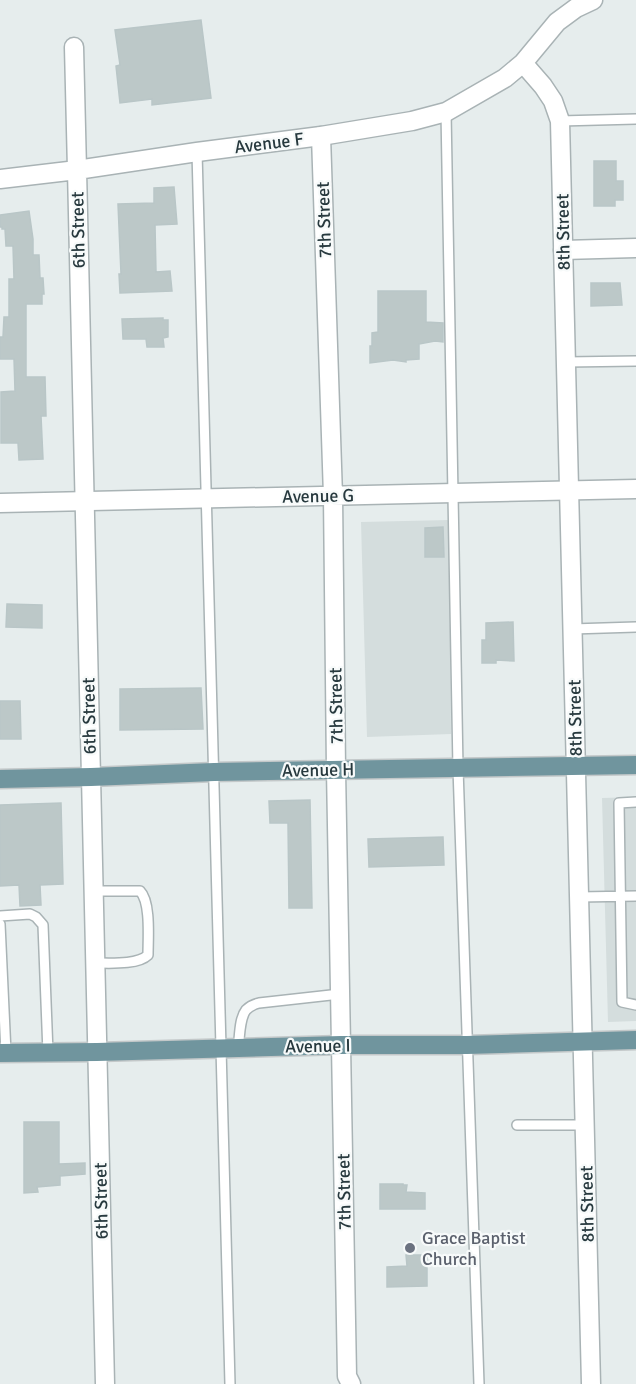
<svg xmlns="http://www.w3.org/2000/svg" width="636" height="1384" font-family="Signika,sans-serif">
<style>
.built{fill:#d4dddd}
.building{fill:#bcc8c8;stroke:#b9c6c7;stroke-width:1.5}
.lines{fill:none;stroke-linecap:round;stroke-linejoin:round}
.service-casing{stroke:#a9b3b5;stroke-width:12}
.minor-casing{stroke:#a9b3b5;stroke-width:21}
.tertiary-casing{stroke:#a9b3b5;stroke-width:21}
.primary-casing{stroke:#c3c8c9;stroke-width:21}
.service{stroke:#fff;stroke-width:9}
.minor{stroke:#fff;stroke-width:18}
.tertiary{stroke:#fff;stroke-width:18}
.primary{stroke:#70959e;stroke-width:18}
.worship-dot{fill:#6b7280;stroke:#f7fafa;stroke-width:2}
.labels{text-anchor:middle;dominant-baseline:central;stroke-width:4.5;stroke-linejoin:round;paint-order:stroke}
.street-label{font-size:18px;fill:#27393e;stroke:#f7fafa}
.worship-label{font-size:18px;fill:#5b616d;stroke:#f7fafa;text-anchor:start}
</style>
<rect width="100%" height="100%" fill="#e6eded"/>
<path class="built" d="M449 520 451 734 367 737 361 522Z
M636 797V1021L608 1022 602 798Z"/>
<path class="building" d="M201 20 211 98 152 105V99L120 103 116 66 120 65 115 30Z
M594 161H616V181H623V200H615V206H594Z
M174 187 177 224 155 225 156 272 170 271 172 291 120 293 119 274H121L118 204 154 203V188Z
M29 211 33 239V255H39L40 278H43L44 294H42V304H26V377H45L46 416H41L43 459 19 460 18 443H1V392L15 391 14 359H0V337H3L4 317H9V279H14L13 246H6L5 229H2V227H0V215Z
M591 283H620L622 305 591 306Z
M378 291H426V322L443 323V342L435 341 419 344V359L406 360V362L393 360 370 363V346H372V333L378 332Z
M163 318V320H168V337L163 338 164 347H147L146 339H123L122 319Z
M443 527 444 557H425V528Z
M7 604 42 605V628L6 627Z
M513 622 514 661 496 660V663H482V640H486V623Z
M201 688 203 729 120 730V689Z
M0 701H20L21 739H0Z
M310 800 312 908H289L288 823H270L269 801Z
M61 803 63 884 40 885 41 905 20 906 19 885 0 886V805Z
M443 837 444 865 369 867 368 839Z
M24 1122H59V1164L85 1163V1174L60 1176V1185L37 1187 38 1192 24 1193Z
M380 1184H403V1185H407L406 1192 425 1193V1209H380Z
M406 1255H427V1286L387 1287V1267L407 1266Z"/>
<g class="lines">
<g class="service-casing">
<path id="service" d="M446 112 458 768 479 1384
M560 121 636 119
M197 152 230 1384
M566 362 636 361
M572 629 636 627
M636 802 619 803 622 1002 636 1005
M94 891H140C151 902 148 939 148 955 138 965 110 963 95 963
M579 897 636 896
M0 916 30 914 36 917 43 925 48 1053
M0 924 6 1053
M238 1048C240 1037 239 1019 246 1010 250 1006 255 1004 259 1003L340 994
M517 1125H585"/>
</g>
<g class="minor-casing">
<path id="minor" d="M74 47 77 170
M321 136 333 496 336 770 347 1376 351 1384
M563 250 636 248
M0 503 636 489
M91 777 105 1384"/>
</g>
<g class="tertiary-casing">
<path id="tertiary" d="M523 63 543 86 553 101 560 121 591 1384
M77 170 91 777
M0 179 77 170 197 152 321 136 412 121 446 112 505 78 523 63 557 22 576 8 593 0"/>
</g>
<g class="primary-casing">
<path id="primary" d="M0 779 91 777 214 772 636 765
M0 1053 97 1052 341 1045H467L636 1040"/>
</g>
<use href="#service" class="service"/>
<use href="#minor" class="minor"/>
<use href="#tertiary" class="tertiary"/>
<use href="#primary" class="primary"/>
</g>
<circle class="worship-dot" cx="410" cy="1248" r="6"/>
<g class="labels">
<g class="street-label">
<text transform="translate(269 143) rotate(-7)">Avenue F</text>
<text transform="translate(324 220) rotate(-92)">7th Street</text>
<text transform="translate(78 230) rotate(-91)">6th Street</text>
<text transform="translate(563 232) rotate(-91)">8th Street</text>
<text transform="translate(318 496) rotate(-1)">Avenue G</text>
<text transform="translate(336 706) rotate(-91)">7th Street</text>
<text transform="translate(89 716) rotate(-91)">6th Street</text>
<text transform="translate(575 718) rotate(-91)">8th Street</text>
<text transform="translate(318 770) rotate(-1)">Avenue H</text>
<text transform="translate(318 1046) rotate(-1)">Avenue I</text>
<text transform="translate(344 1192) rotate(-91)">7th Street</text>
<text transform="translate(101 1201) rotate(-91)">6th Street</text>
<text transform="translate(587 1204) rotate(-91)">8th Street</text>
</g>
<g class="worship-label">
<text x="422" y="1238">Grace Baptist<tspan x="422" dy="21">Church</tspan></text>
</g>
</g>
</svg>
